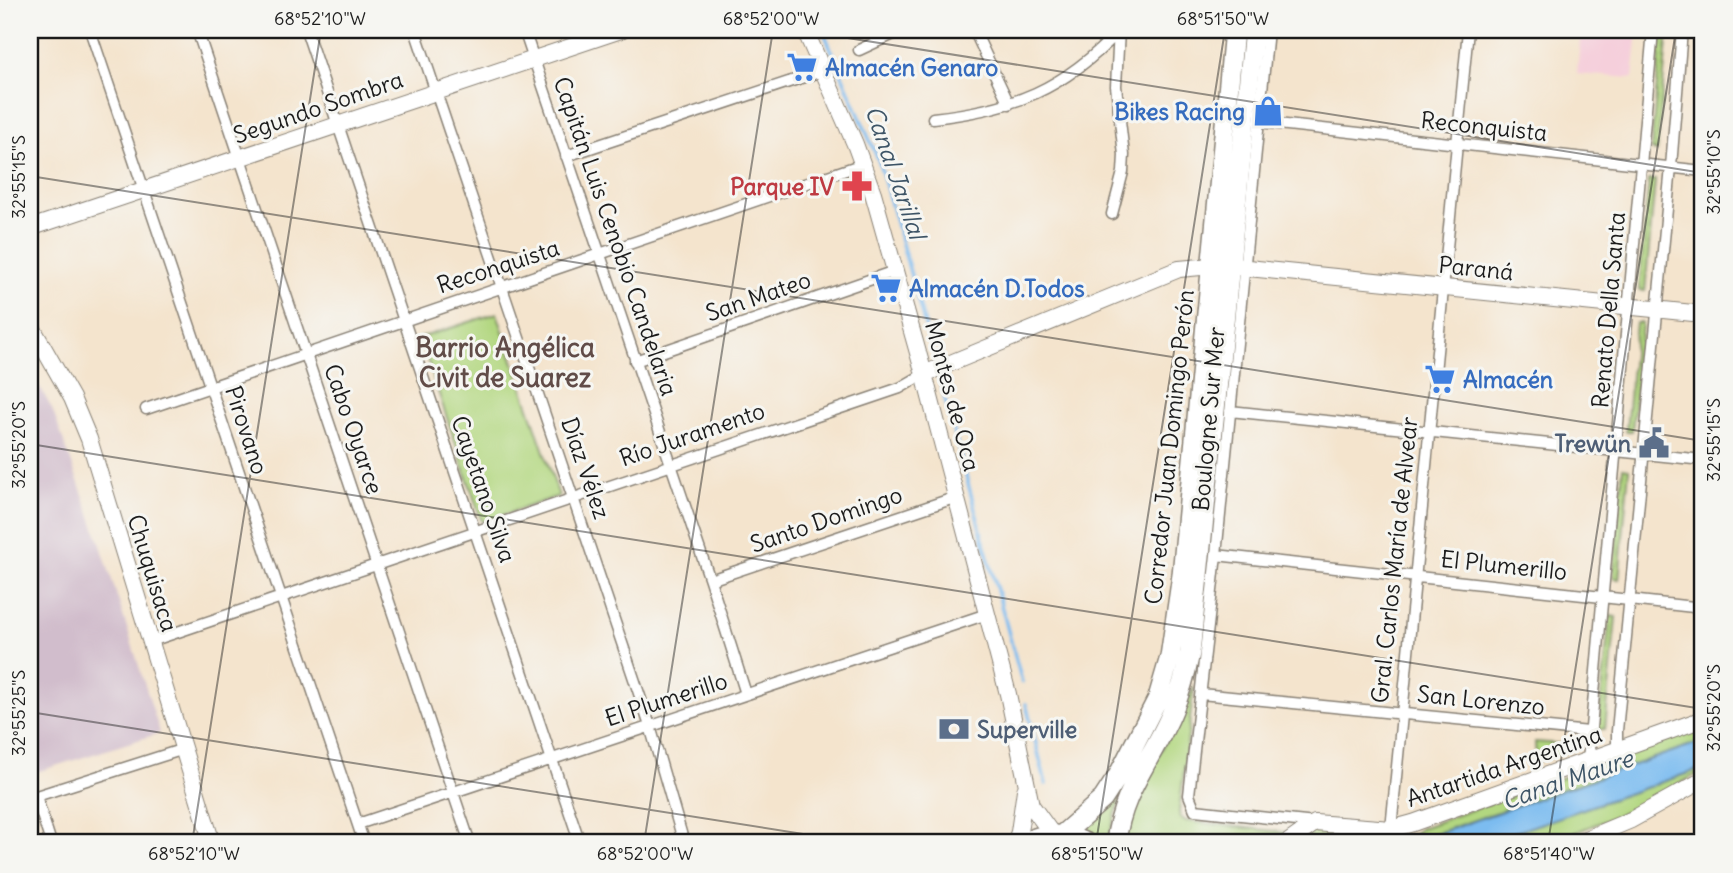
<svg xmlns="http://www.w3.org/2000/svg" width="1733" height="873" font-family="Delius,sans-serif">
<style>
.built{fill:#f5cfdb}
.industrial{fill:#d1bdcc}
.green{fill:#b2d780;stroke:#677a4e;stroke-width:2}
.water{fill:#7bbcf0;stroke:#4c6c86;stroke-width:2}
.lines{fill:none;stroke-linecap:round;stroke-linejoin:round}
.stream{stroke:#7bbcf0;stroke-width:3.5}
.street-casing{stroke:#888074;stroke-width:13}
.secondary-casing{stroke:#888074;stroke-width:18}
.highway-casing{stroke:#888074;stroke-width:22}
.street{stroke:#fff;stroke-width:10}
.secondary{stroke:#fff;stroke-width:16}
.highway{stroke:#fff;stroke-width:19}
.ticks{fill:none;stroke:#1c1c1c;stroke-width:2;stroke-opacity:0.45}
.labels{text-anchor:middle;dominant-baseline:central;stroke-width:6;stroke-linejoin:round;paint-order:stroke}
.shop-label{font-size:23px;font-weight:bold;fill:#366cbe;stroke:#f6f6f2;text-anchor:start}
.street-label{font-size:23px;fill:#1c1c1c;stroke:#f6f6f2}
.health-label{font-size:23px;font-weight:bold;fill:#be3a42;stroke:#f6f6f2;text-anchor:end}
.service-label{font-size:23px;font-weight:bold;fill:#4e5e75;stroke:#f6f6f2;text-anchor:end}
.water-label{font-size:24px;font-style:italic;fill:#3d5466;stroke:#f6f6f2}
.quarter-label{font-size:26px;font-weight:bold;fill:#614c48;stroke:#f6f6f2}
.neatline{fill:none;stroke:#1c1c1c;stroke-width:2.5}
.ticks-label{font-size:18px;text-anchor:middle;fill:#1c1c1c}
</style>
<rect width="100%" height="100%" fill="#f6f6f2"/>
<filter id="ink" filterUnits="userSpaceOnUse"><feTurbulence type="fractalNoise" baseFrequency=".0143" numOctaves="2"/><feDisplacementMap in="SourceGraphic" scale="14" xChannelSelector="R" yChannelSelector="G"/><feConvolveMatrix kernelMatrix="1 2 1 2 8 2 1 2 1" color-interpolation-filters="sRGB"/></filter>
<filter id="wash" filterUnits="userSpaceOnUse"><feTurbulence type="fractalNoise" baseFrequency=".00686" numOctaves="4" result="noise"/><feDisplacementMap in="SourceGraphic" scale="28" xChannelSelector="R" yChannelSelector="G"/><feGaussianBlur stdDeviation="1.57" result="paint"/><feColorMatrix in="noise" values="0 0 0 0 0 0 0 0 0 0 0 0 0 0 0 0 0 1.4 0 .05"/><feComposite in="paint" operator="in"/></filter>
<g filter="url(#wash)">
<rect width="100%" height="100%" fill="#f4e4cd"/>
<path class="built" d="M1581 30H1638L1633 78 1577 74Z"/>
<path class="industrial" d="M30 370 52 409 99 539 160 733 30 774Z"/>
<path class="green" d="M1662 30H1668L1657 151 1651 150Z
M1649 180H1655L1645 291 1639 290Z
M497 313 559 496 482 522 420 338Z
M1636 323H1642L1632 431H1626Z
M1623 468 1629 469 1619 579 1613 578Z
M1610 616 1616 617 1605 729H1598Z
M1194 686 1179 812 1180 817 1186 821 1291 833 1277 843H1123L1128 813Z
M1703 727V741L1408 843 1410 837 1421 828Z
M1535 742 1574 745V749L1536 762Z
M1703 768V771L1631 810 1549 843H1484Z
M1129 769 1107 843H1101L1078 828Z
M1322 831 1360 836 1371 843H1296L1314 832Z"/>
<path class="water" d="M1703 741V768L1484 843H1410Z"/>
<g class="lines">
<path class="stream" d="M823 30 879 162 926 329
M939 377 1022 682
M1026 704 1046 784"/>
</g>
</g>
<g filter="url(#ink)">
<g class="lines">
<g class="street-casing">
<path id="street" d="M90 30 364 843
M197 30 470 843
M306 30 580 843
M415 30 650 726 684 843
M524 30 710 580 746 694
M974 30 1009 104
M1268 30 1216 555 1189 795 1195 810 1315 823
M859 50 902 30
M933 118C1014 109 1063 90 1120 30
M1259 122 1703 171
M566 156 822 71
M1112 214 1123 172 1124 155 1116 86 1119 30
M635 361 895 271
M146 409 863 164
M1230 411 1703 460
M1216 555 1703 608
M710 580 957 497
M151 641 900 388 924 374
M1201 694 1589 732
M1617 751V731L1671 167 1682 30
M1588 761 1653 30
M36 796 51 843
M30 798 184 749
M358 824 987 614
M1391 829 1468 30"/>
</g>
<g class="secondary-casing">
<path id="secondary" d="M805 30 855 144 873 193 924 374 1008 694 1031 805 1052 834
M30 228 621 30
M30 324 72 398 89 439 212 843
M924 374 1179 269 1212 266 1238 267 1703 314
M1015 843 1019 832 1025 790
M1287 843 1315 823 1391 829 1413 823 1703 719
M1576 843 1631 820 1703 780"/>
</g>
<g class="highway-casing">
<path id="highway" d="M1062 835 1103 799 1118 776 1158 698 1170 657 1182 575 1234 30
M1023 843C1044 832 1065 833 1086 843
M1116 843C1121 791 1154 757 1173 710 1181 691 1186 672 1190 653L1254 30"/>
</g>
<use href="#street" class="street"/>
<use href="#secondary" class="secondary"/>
<use href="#highway" class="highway"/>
</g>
</g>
<path class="ticks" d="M797 30 1703 173M30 176 1703 441M30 444 1703 709M30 712 860 843M192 843 321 30M644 843 773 30M1096 843 1225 30M1548 843 1676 30"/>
<defs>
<g id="supermarket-bare" transform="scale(2.415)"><path d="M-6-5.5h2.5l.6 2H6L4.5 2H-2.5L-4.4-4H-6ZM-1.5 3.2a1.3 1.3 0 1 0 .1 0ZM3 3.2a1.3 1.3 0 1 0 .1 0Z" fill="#3f7fe0" stroke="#f6f6f2" stroke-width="2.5" paint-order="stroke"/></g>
<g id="shop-bare" transform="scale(2.415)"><path d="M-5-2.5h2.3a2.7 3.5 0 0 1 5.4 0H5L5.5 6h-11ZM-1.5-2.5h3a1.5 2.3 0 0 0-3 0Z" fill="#3f7fe0" stroke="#f6f6f2" stroke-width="2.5" paint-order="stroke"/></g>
<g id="pharmacy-bare" transform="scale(2.415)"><path d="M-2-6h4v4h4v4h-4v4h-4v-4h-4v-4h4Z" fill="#e0444e" stroke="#f6f6f2" stroke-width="2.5" paint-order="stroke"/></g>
<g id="civic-bare" transform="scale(2.415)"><path d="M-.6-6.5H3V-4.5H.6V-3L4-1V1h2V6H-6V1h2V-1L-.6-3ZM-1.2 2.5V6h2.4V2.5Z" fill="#5c6f8a" stroke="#f6f6f2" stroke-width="2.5" paint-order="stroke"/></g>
<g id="bank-bare" transform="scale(2.415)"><path d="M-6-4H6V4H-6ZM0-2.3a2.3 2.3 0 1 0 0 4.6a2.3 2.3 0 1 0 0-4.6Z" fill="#5c6f8a" stroke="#f6f6f2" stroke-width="2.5" paint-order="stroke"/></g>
</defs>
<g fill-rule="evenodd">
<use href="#supermarket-bare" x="802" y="67"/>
<use href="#shop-bare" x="1268" y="111"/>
<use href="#pharmacy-bare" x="857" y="186"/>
<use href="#supermarket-bare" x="886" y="288"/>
<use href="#supermarket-bare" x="1440" y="379"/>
<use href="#civic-bare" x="1654" y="443"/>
<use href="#bank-bare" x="954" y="729"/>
</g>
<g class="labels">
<g class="shop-label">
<text x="825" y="67">Almacén Genaro</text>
<text x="1245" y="111" text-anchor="end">Bikes Racing</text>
<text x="909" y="288">Almacén D.Todos</text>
<text x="1463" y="379">Almacén</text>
</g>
<g class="street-label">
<text transform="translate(318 107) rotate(-19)">Segundo Sombra</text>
<text transform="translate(1484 126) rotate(6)">Reconquista</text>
<text transform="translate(616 236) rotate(71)">Capitán Luis Cenobio Candelaria</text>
<text transform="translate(498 266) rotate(-18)">Reconquista</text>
<text transform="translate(1476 268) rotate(6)">Paraná</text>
<text transform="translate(758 296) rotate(-19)">San Mateo</text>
<text transform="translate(1608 310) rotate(-85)">Renato Della Santa</text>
<text transform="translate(953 396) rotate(75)">Montes de Oca</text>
<text transform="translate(1208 419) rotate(-85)">Boulogne Sur Mer</text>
<text transform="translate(354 429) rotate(71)">Cabo Oyarce</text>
<text transform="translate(247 430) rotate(72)">Pirovano</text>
<text transform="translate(692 434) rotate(-19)">Río Juramento</text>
<text transform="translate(1169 447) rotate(-84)">Corredor Juan Domingo Perón</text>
<text transform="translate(586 468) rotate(71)">Díaz Vélez</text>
<text transform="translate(484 489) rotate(71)">Cayetano Silva</text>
<text transform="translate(826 519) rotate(-19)">Santo Domingo</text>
<text transform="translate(1394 560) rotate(-84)">Gral. Carlos María de Alvear</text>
<text transform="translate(1504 565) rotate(6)">El Plumerillo</text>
<text transform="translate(153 573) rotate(73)">Chuquisaca</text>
<text transform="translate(666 699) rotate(-18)">El Plumerillo</text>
<text transform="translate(1481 700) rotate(6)">San Lorenzo</text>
<text transform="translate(1504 766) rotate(-19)">Antartida Argentina</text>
</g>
<g class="health-label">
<text x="834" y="186">Parque IV</text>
</g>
<g class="service-label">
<text x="1631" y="443">Trewün</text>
<text x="977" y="729" text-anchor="start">Superville</text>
</g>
<g class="water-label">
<text transform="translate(896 172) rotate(71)">Canal Jarillal</text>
<text transform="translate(1567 779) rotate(-19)">Canal Maure</text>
</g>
<g class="quarter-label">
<text x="505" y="347">Barrio Angélica<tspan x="505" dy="30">Civit de Suarez</tspan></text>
</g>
</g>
<rect width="1733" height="873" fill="none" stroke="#f6f6f2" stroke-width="77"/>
<rect x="38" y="38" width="1656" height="796" class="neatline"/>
<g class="ticks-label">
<text x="320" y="25">68°52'10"W</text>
<text x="771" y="25">68°52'00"W</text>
<text x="1223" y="25">68°51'50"W</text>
<text transform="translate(1714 172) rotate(-90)" y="6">32°55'10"S</text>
<text transform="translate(19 177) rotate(-90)" y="6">32°55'15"S</text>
<text transform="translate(1714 440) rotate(-90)" y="6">32°55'15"S</text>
<text transform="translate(19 445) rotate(-90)" y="6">32°55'20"S</text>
<text transform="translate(1714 708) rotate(-90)" y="6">32°55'20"S</text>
<text transform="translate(19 713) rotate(-90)" y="6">32°55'25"S</text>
<text x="194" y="860">68°52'10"W</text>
<text x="645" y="860">68°52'00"W</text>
<text x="1097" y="860">68°51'50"W</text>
<text x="1549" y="860">68°51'40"W</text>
</g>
</svg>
